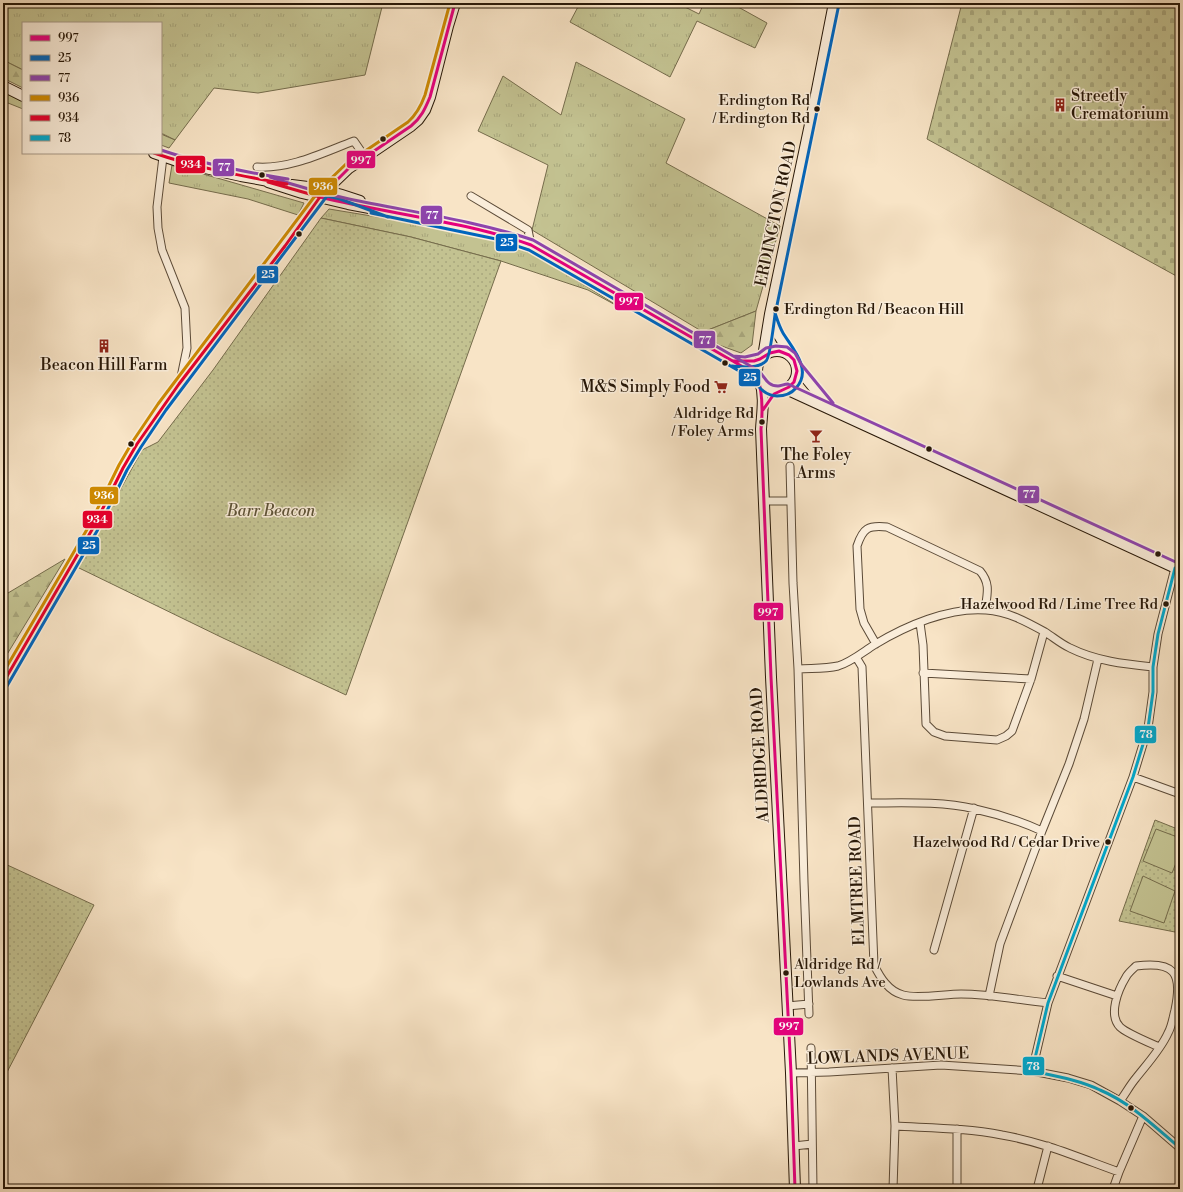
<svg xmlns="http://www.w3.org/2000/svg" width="1183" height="1192" font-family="'Libre Bodoni',serif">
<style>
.grass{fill:url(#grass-tufts);stroke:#756c4c}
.forest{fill:url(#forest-firs);stroke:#756c4c}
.cemetery{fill:url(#cemetery-stones);stroke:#756c4c}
.park{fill:url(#park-dots);stroke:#756c4c}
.garden{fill:#c3c291;stroke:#756c4c}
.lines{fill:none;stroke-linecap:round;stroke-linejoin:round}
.street-casing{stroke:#5b4a37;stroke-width:9}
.secondary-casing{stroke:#271707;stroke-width:12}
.street{stroke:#faedda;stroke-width:7}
.secondary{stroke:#faedda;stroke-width:10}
.bus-1-casing{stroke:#faedda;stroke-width:6}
.bus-2-casing{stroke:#faedda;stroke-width:6}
.bus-3-casing{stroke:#faedda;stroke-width:6}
.bus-4-casing{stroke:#faedda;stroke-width:6}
.bus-5-casing{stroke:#faedda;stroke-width:6}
.bus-6-casing{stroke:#faedda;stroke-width:6}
.bus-1{stroke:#e5007d;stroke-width:3}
.bus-2{stroke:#0065bd;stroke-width:3}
.bus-3{stroke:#8e44ad;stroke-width:3}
.bus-4{stroke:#cd8901;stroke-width:3}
.bus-5{stroke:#e4002b;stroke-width:3}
.bus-6{stroke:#00a9ce;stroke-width:3}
.bus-dot{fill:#271707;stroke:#faedda;stroke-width:1.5}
.labels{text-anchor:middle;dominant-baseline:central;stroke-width:3;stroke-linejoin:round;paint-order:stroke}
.bus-label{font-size:15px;fill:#271707;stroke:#faedda;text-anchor:end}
.poi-label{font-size:16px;fill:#271707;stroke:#faedda}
.street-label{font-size:16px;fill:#271707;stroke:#faedda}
.park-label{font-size:16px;font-style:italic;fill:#5e5337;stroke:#faedda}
.line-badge{stroke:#faedda;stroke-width:1.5}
.badge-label{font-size:11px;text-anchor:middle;font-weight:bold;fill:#fff}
</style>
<defs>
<pattern id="grass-tufts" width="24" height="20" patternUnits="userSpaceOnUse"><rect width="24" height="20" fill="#c3c291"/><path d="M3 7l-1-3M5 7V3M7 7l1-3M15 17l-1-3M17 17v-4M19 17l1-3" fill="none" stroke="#a8a67c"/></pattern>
<pattern id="forest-firs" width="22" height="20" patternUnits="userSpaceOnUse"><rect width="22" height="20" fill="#c3c291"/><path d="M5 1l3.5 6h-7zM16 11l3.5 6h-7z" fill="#a8a67c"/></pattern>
<pattern id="cemetery-stones" width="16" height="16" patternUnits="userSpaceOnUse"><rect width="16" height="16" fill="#c3c291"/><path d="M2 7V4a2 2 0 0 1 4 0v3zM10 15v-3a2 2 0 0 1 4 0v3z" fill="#a8a67c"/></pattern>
<pattern id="park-dots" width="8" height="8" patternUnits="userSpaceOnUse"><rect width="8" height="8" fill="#c3c291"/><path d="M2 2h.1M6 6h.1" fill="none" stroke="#a8a67c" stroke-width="1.8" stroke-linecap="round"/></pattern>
</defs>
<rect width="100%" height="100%" fill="#f8e4c6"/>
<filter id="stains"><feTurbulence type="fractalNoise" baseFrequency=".005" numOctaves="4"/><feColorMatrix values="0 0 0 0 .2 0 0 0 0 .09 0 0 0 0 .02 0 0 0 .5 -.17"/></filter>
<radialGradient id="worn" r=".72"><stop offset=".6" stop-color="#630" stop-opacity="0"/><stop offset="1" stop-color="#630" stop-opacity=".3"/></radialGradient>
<path class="grass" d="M3 3H383L365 75 258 93 214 88 175 140 161 133V23H23V70L9 63 3 58Z
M580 3H677L699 14 704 3H731L767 23 755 48 697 21 670 77 570 22Z
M576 62 685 119 666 163 780 226 756 311 703 332 532 230 548 165 478 131 503 76 561 115Z
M172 165 304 203 298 215 248 199 169 183Z
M329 209 420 224 506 243 538 256 621 308 588 290 501 261 411 237 321 218Z"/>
<path class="forest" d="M3 58 9 63 23 70V88L3 78Z
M3 92 23 102V109L3 101Z
M161 134 175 140 169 148 161 145Z
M756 311 752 345 741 353 719 345 703 332Z
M65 559 3 661V596Z"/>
<path class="cemetery" d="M962 3H1180V278L927 139Z"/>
<path class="park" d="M321 218 411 237 501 261 346 695 223 638 77 567 83 558 142 450 158 442 213 370Z
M1155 820 1180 830V933L1119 921Z
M3 863 94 905 4 1078 3 1090Z"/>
<path class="garden" d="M1156 829 1180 838V853L1172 873 1143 861Z
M1143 876 1175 891 1164 923 1130 911Z"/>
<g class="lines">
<g class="street-casing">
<path id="street" d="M163 157 157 207 158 228 162 250 185 308 187 348 180 382
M257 167C291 169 322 153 354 141L365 157
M471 196 528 230 531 245
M790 466 793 583 798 669 804 882 809 1014
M764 501H790
M920 623 923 645 926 724 934 732 945 736 997 740 1006 736 1012 731 1031 679 1044 632
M876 644 864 623 860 609 857 546C863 528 868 525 887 527L980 571C991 584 987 594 985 610
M856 657 862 667 874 965C880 977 888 991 903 995 917 999 945 994 961 994 990 994 1019 1000 1048 1003
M798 669C811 668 825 669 838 666 851 662 863 652 874 645 905 626 949 607 986 610 1007 611 1027 622 1045 632 1053 637 1061 644 1070 648 1096 661 1124 664 1153 667
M923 673 1031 679
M1133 777 1180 794
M868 803C903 803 941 801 975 809 998 814 1020 821 1042 831
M934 950 974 808
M1057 976 1117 996
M989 996 1000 944 1042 831 1069 764 1084 719 1098 659
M787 1006 809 1004
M811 1048 813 1189
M892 1068 895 1126 893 1189
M1032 1071 1048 1003 1133 777 1148 728 1153 692V667L1158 634 1175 568
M791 1073 829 1072 941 1065 1032 1071 1068 1078 1091 1085 1120 1101 1143 1116 1180 1148
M1120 1101C1126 1093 1130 1085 1136 1078 1147 1064 1161 1049 1168 1033 1172 1026 1173 1017 1175 1010 1183 972 1174 961 1136 966 1133 969 1128 973 1126 977 1118 990 1108 1015 1120 1027 1126 1033 1150 1043 1159 1047
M895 1126C931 1128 967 1128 1002 1135 1043 1142 1080 1158 1119 1172
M957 1129V1189
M794 1146 812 1144
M1037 1189 1048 1146
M1113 1189 1119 1172 1143 1116"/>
</g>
<g class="secondary-casing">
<path id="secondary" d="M3 86 23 96
M154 153 183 163 241 176 274 182
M268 182 302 193 348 204 423 218 497 234 531 245 757 375
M292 185C315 187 338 193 360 201
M770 314 777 332 791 356
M757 371a20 20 0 1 1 40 0a20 20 0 1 1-40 0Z
M763 357 770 314 813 110 834 3
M797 367 831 409
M760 381C765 397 762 413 761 429L771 677 791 1073 795 1189
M786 389 1180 570
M3 683 93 528 123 468 137 444 162 407 325 191 349 168 411 126 418 120 425 110 430 97 448 26 455 3"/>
</g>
<use href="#street" class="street"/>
<use href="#secondary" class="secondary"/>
<g class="bus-1-casing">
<path id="bus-1" d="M455 3 430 97C425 109 421 118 411 126L349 168 320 197C390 214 463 221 531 245L757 375C763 393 763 410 761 429L771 677 791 1073 795 1189
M733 361H754L760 359 770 353 779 351 789 355 794 360 797 371 794 382 789 387 774 394 763 410"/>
</g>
<g class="bus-2-casing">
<path id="bus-2" d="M371 213 496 239 529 250 753 379C759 388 766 396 777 396 784 396 791 394 796 388 813 370 792 348 783 333 779 326 777 319 775 313
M732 366C743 367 758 369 766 361 770 358 774 322 775 315L839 4
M7 686 97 531 127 470 141 447 166 410 327 196 340 199 388 217"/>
</g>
<g class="bus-3-casing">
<path id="bus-3" d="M161 150C202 164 245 172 288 179
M270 177C296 186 322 193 349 199 411 212 473 220 533 240L759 371C765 377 767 386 778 386 781 386 784 384 788 384L1180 564
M733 356 745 357 758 354 766 348 776 346 787 347 795 353 801 364 833 403"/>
</g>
<g class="bus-4-casing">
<path id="bus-4" d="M3 673 89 526 119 465 133 441 158 404 321 188 346 164 408 122C417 114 421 106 425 95L450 3"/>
</g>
<g class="bus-5-casing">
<path id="bus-5" d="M154 153C197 168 242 176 287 184
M3 683 93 528 123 468 137 444 179 384 285 246 320 197 268 182"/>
</g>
<g class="bus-6-casing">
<path id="bus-6" d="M1180 570 1175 568 1158 634 1153 667V692L1148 728 1133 777 1048 1003 1032 1071C1055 1076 1079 1080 1100 1090 1131 1103 1155 1127 1180 1148"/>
</g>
<use href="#bus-1" class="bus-1"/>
<use href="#bus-2" class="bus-2"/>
<use href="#bus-3" class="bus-3"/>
<use href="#bus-4" class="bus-4"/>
<use href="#bus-5" class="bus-5"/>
<use href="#bus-6" class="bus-6"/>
</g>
<defs>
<g id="building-bare" transform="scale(1.08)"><path d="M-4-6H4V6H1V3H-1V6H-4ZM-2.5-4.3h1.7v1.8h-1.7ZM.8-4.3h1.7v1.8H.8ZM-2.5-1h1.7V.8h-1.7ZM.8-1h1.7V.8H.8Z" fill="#8f2418" stroke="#faedda" stroke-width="2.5" paint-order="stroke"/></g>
<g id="supermarket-bare" transform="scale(1.08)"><path d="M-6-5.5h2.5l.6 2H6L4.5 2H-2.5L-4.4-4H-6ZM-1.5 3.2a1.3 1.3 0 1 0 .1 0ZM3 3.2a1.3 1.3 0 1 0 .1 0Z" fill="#8f2418" stroke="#faedda" stroke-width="2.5" paint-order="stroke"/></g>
<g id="bar-bare" transform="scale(1.08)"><path d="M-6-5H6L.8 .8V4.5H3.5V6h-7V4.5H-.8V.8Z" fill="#8f2418" stroke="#faedda" stroke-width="2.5" paint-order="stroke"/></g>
</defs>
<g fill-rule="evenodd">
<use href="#building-bare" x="1060" y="105"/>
<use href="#building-bare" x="104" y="346"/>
<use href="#supermarket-bare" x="721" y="387"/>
<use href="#bar-bare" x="816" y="436"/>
</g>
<g class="bus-dot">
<circle cx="817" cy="109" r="3.5"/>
<circle cx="383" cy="139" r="3.5"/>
<circle cx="262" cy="175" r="3.5"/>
<circle cx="299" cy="234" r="3.5"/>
<circle cx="776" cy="309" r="3.5"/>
<circle cx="725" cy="363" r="3.5"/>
<circle cx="762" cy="422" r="3.5"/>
<circle cx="131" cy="444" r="3.5"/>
<circle cx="929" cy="449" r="3.5"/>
<circle cx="1158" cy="554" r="3.5"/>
<circle cx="1166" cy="604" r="3.5"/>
<circle cx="1108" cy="842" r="3.5"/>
<circle cx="786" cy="973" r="3.5"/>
<circle cx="1131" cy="1108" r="3.5"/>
</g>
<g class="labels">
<g class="bus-label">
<text x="810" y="100">Erdington Rd<tspan x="810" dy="18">/ Erdington Rd</tspan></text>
<text x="784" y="309" text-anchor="start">Erdington Rd / Beacon Hill</text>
<text x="754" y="413">Aldridge Rd<tspan x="754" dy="18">/ Foley Arms</tspan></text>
<text x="1158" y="604">Hazelwood Rd / Lime Tree Rd</text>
<text x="1100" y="842">Hazelwood Rd / Cedar Drive</text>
<text x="794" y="964" text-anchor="start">Aldridge Rd /<tspan x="794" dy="18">Lowlands Ave</tspan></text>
</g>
<g class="poi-label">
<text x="1071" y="96" text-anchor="start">Streetly<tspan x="1071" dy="18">Crematorium</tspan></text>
<text x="104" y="365">Beacon Hill Farm</text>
<text x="710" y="387" text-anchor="end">M&amp;S Simply Food</text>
<text x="816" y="455">The Foley<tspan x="816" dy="18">Arms</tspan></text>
</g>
<g class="street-label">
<text transform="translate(776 214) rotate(-78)">ERDINGTON ROAD</text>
<text transform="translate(760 755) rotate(-93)">ALDRIDGE ROAD</text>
<text transform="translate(857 881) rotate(-92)">ELMTREE ROAD</text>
<text transform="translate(888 1056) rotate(-2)">LOWLANDS AVENUE</text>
</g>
<g class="park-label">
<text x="271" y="511">Barr Beacon</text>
</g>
</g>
<g class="line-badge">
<rect x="346" y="150" width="30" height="19" rx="4" fill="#e5007d"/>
<rect x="175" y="155" width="31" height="19" rx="4" fill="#e4002b"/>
<rect x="212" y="158" width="23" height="19" rx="4" fill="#8e44ad"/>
<rect x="308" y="177" width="30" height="19" rx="4" fill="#cd8901"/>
<rect x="420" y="205" width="23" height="20" rx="4" fill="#8e44ad"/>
<rect x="495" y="233" width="23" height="19" rx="4" fill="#0065bd"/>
<rect x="256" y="265" width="23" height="19" rx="4" fill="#0065bd"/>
<rect x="614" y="292" width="30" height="19" rx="4" fill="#e5007d"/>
<rect x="693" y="330" width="23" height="19" rx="4" fill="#8e44ad"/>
<rect x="738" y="368" width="23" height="19" rx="4" fill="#0065bd"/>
<rect x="1017" y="485" width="23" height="19" rx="4" fill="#8e44ad"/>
<rect x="89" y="486" width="30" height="19" rx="4" fill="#cd8901"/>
<rect x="82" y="510" width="31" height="19" rx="4" fill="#e4002b"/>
<rect x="77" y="536" width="23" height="19" rx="4" fill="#0065bd"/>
<rect x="753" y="602" width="31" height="19" rx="4" fill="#e5007d"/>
<rect x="1134" y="725" width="23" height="19" rx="4" fill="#00a9ce"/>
<rect x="773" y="1017" width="31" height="19" rx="4" fill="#e5007d"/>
<rect x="1022" y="1056" width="23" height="20" rx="4" fill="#00a9ce"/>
</g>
<g class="badge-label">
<text x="361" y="164">997</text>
<text x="191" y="168">934</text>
<text x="224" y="171">77</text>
<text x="323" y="190">936</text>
<text x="432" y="219">77</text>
<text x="507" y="246">25</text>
<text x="268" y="278">25</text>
<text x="629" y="305">997</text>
<text x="705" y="344">77</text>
<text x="750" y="381">25</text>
<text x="1029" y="498">77</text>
<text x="104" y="499">936</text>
<text x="97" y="523">934</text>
<text x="89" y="549">25</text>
<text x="768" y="616">997</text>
<text x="1146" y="738">78</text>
<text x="789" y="1030">997</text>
<text x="1033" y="1070">78</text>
</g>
<rect width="1183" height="1192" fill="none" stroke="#f8e4c6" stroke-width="16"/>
<rect x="4" y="4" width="1175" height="1184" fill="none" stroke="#271707" stroke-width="2"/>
<rect x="8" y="8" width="1167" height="1176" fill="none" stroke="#271707"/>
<rect x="22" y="22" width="140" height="132" fill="#faedda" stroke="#a69786"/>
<rect x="30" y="35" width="20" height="6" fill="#e5007d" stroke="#a69786"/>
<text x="58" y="42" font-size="12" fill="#271707">997</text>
<rect x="30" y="55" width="20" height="6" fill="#0065bd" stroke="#a69786"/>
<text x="58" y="62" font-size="12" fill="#271707">25</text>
<rect x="30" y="75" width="20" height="6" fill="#8e44ad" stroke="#a69786"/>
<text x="58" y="82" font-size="12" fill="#271707">77</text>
<rect x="30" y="95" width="20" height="6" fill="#cd8901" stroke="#a69786"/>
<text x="58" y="102" font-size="12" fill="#271707">936</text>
<rect x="30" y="115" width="20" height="6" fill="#e4002b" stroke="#a69786"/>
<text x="58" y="122" font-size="12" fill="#271707">934</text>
<rect x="30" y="135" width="20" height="6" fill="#00a9ce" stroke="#a69786"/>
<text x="58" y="142" font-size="12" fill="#271707">78</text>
<rect width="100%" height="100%" filter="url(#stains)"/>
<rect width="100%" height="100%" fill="url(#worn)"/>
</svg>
